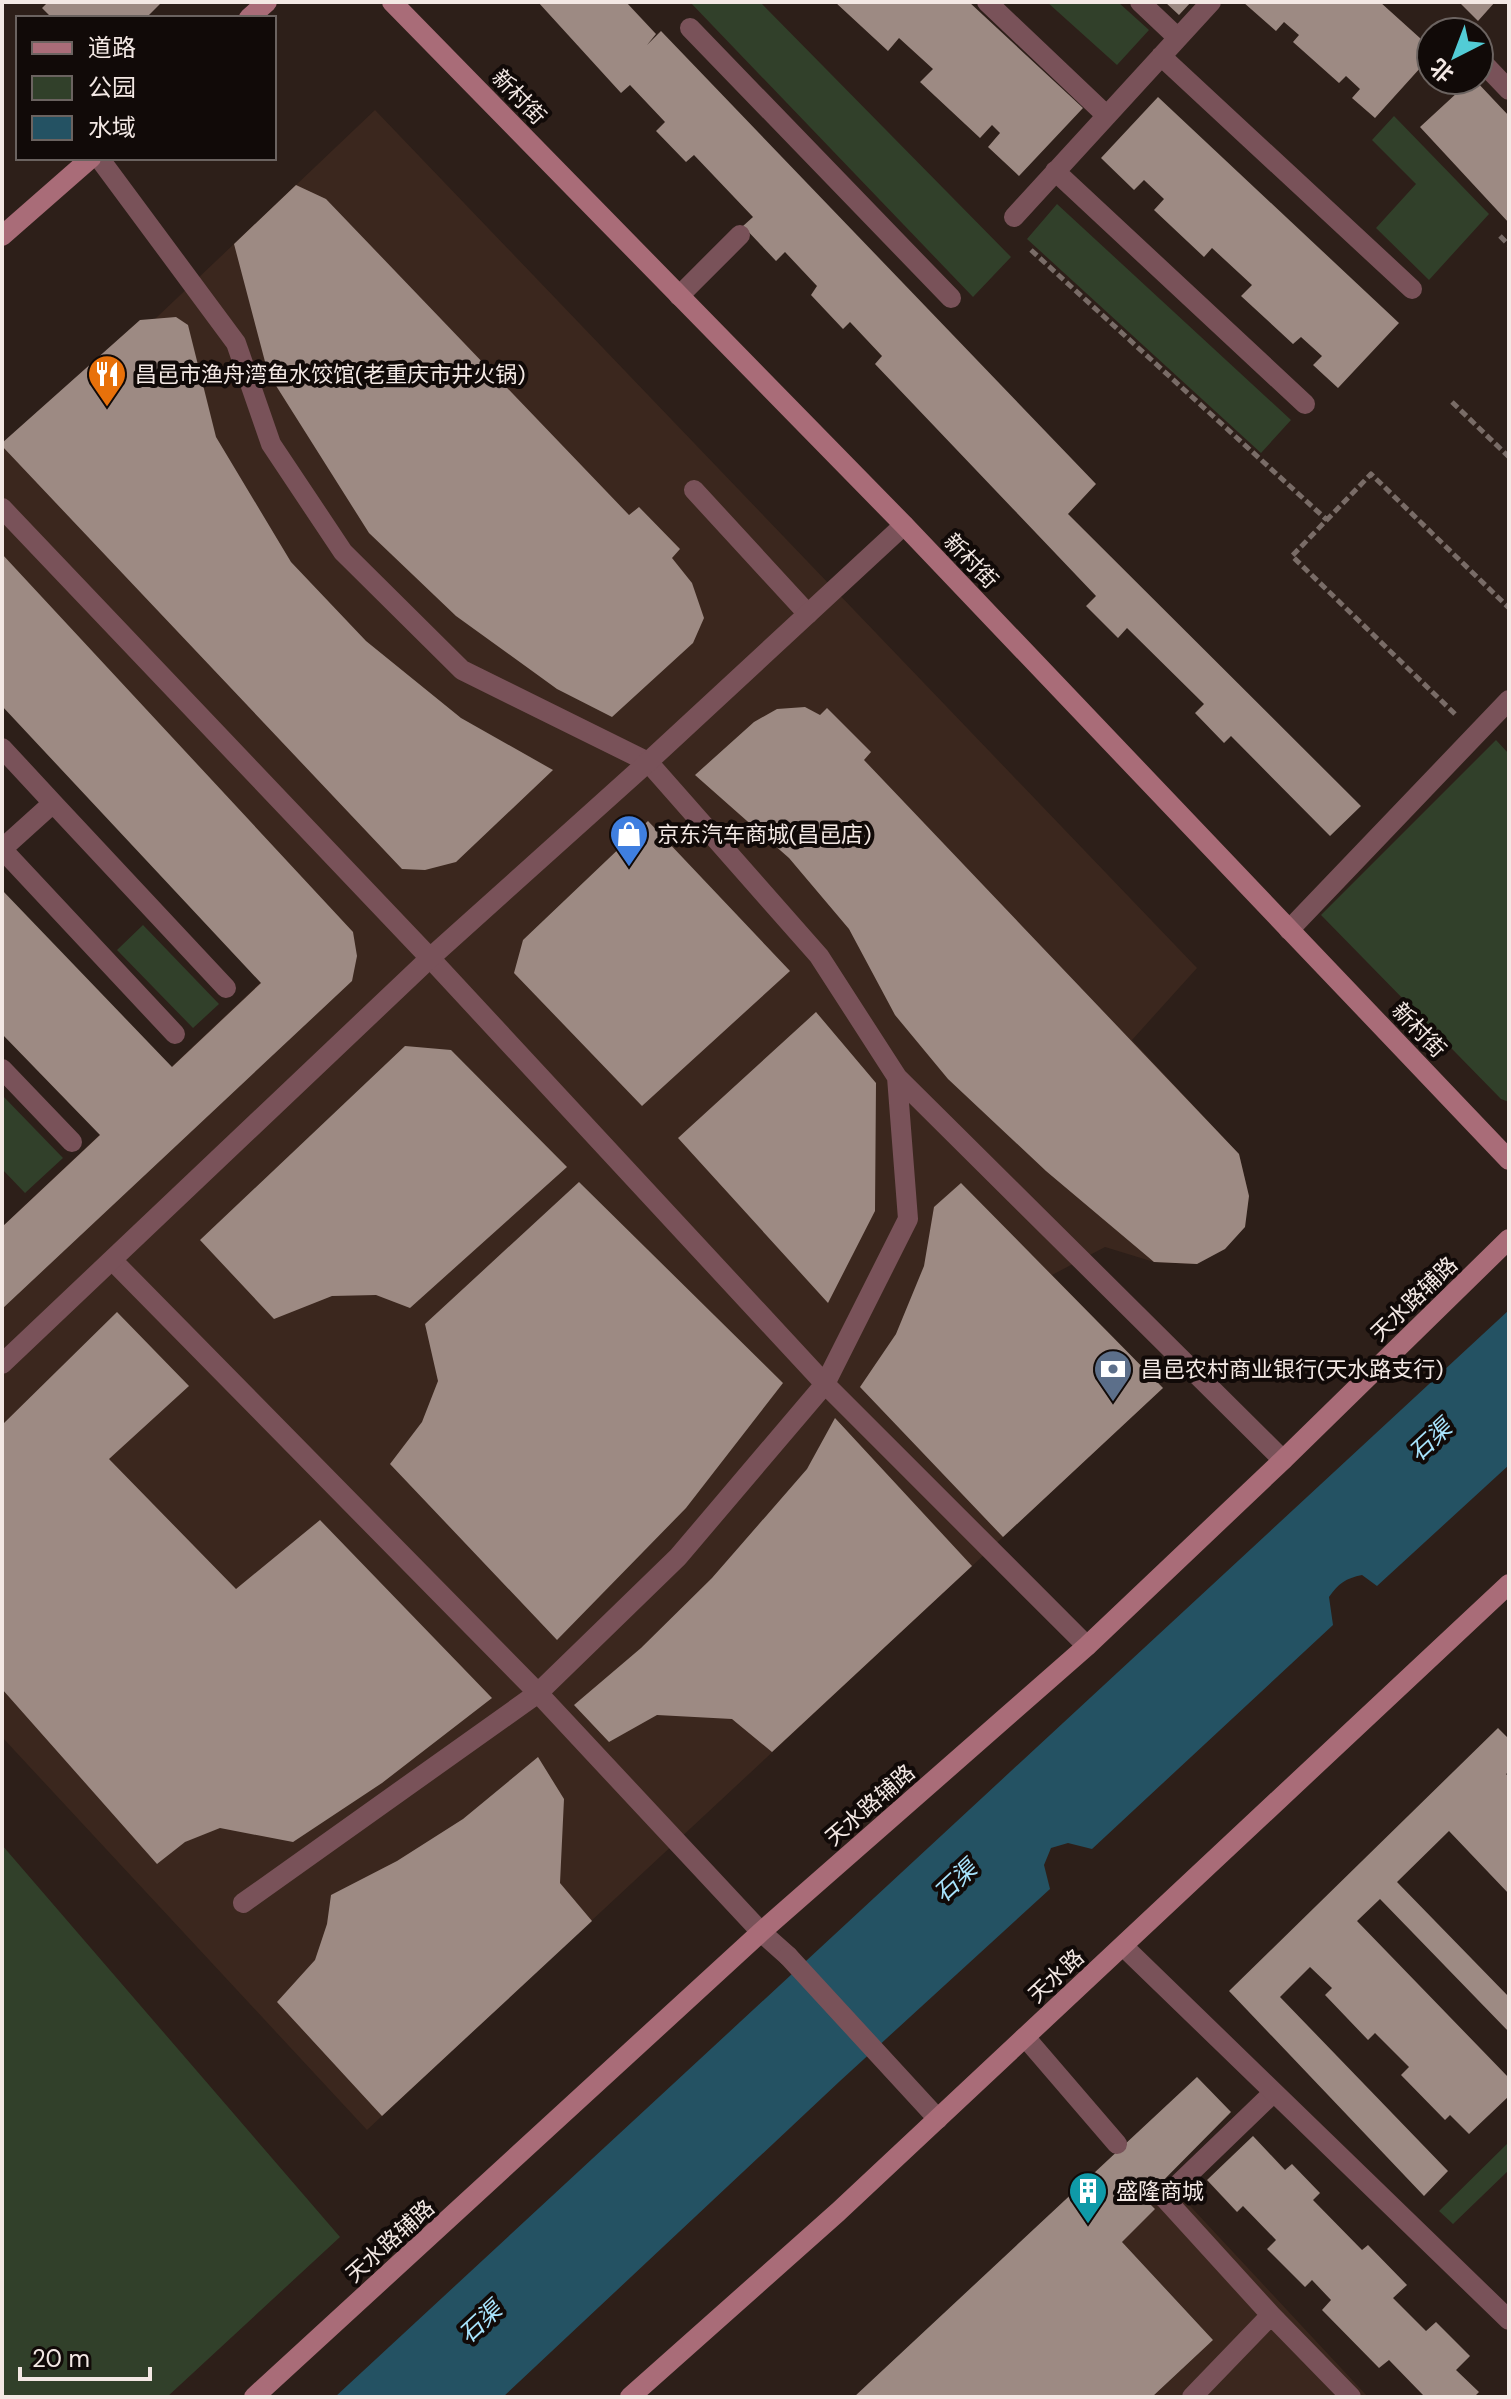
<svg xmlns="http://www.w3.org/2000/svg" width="1511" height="2399" font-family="'DM Sans','Noto Sans SC',sans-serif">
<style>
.built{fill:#3b271e}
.green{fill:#31402a}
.water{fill:#245263}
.building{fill:#9d8a83}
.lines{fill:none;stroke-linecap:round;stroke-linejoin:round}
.path{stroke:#796c67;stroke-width:5;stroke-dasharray:8 4;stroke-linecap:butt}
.lane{stroke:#795259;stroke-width:20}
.street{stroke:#795259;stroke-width:20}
.secondary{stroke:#a96c78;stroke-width:20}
.labels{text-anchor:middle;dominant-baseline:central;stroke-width:8;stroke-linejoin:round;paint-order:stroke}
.street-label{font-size:22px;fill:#f3e8e4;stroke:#110a08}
.poi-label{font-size:22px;fill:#f3e8e4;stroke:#110a08;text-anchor:start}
.water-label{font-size:24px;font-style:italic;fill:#a8e4fd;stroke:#110a08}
</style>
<rect width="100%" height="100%" fill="#2d1f19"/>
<path class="built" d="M375 110 1197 968 1132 1040 1239 1154 1249 1196 1245 1227 1197 1264 1154 1262 1105 1247 1052 1275 1163 1388 367 2130 2 1737V1227L280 964 2 669V445L155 319Z
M1165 2179 1368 2397H1152L1213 2340 1122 2242 1154 2209 1145 2199Z"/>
<path class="green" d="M690 2H760L1011 257 973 297Z
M1047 2H1118L1149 30 1117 65Z
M1394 116 1489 214 1429 280 1376 228 1416 184 1372 140Z
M1057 204 1291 420 1261 453 1027 239Z
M1496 740 1509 754V1102L1501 1099 1321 915Z
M143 925 219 1004 193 1028 117 950Z
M2 1095 63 1158 25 1193 2 1169Z
M2 1845 340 2237 167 2397H2Z
M1509 2142V2170L1453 2224 1439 2211Z"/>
<path class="water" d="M1509 1310V1465L1377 1586 1362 1575C1346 1578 1338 1584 1329 1597L1333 1625 1092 1849 1068 1843 1051 1848 1044 1865 1050 1889 840 2081 503 2397H335Z"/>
<path class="building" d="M48 2H162L146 18H52L42 8Z
M538 2H626L656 34 647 45 661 31 1096 484 1068 514 1361 806 1330 836 1231 736 1224 743 1195 713 1204 704 1127 628 1118 638 1086 606 1096 596 875 364 882 356 850 322 843 329 811 295 817 286 785 252 776 261 743 226 753 217 694 155 686 162 656 131 665 122 630 85 621 93Z
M835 2H969L1083 108 1019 176 988 147 1000 133 992 125 980 138 920 82 933 69 899 38 888 51Z
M1165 2H1191L1179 15Z
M1243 2H1380L1431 48V56L1375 118 1352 98 1360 89 1346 76 1339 83 1293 42 1299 35 1284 22 1276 31Z
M1459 2H1495L1478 21Z
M1471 80H1475L1509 116V223L1420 127Z
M1158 97 1399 323 1338 388 1313 365 1322 356 1301 337 1293 344 1241 296 1252 285 1212 248 1204 257 1154 210 1164 199 1144 180 1134 190 1101 158Z
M296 185 326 199 629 515 639 507 680 549 672 558 692 583 704 618 693 643 612 717 557 689 456 616 369 533 268 373 234 244Z
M176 317 188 325 216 437 291 562 366 641 461 718 553 770 456 862 425 870 402 869 2 446V443L140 320Z
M2 554 353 932 357 956 352 981 2 1309V1227L100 1135 2 1034V890L172 1067 261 983 2 706Z
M805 707 820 715 827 708 871 752 864 760 1239 1154 1249 1196 1245 1227 1225 1249 1197 1264 1154 1262 1046 1171 948 1079 895 1015 849 929 789 858 695 775 754 722 777 709Z
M648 821 790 971 642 1106 514 973 523 940Z
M816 1012 876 1083 875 1211 828 1303 678 1138Z
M405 1046 451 1050 567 1167 410 1308 376 1295 332 1296 274 1319 200 1240Z
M579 1182 783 1383 686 1508 557 1640 390 1464 422 1422 438 1381 425 1324Z
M961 1183 1163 1388 1003 1537 860 1387 896 1334 924 1266 934 1207Z
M117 1312 189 1386 109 1459 236 1589 320 1520 492 1698 382 1783 293 1842 220 1828 185 1842 157 1864 2 1689V1425Z
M835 1418 972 1566 772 1752 732 1719 657 1715 609 1742 574 1705 641 1648 712 1578 807 1469Z
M1498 1728 1509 1739V1772L1506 1774 1509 1777V1894L1449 1831 1397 1882 1509 1997V2032L1380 1899 1357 1921 1509 2078V2096L1469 2134 1450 2115 1445 2120 1401 2075 1409 2067 1375 2033 1368 2040 1325 1995 1332 1988 1310 1967 1280 1997 1448 2171 1424 2196 1229 1991Z
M538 1757 564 1799 560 1883 592 1921 382 2116 277 2002 315 1960 327 1924 331 1895 397 1861 463 1819Z
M1197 2077 1231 2112 1145 2199 1155 2209 1122 2242 1213 2340 1152 2397H854Z
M1253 2136 1285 2170 1292 2164 1320 2193 1313 2200 1362 2250 1368 2245 1407 2285 1393 2298 1426 2331 1436 2322 1470 2356 1456 2370 1479 2392 1474 2397H1421L1423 2395 1389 2360 1379 2368 1322 2310 1331 2300 1312 2280 1305 2287 1267 2249 1276 2240 1243 2206 1237 2212 1207 2180Z"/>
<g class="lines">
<path class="path" d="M1500 236 1509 245
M1031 250 1327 520
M1452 402 1509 457
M1455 714 1292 556 1371 474 1509 608"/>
<path class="lane" d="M987 2 1106 115
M1140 2 1178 38
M690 28 951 298
M1161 56 1412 289
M1485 65 1509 90
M99 158 236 343 271 444 343 552 462 670 648 762 819 956 897 1077 908 1219 825 1384 678 1557 538 1693 243 1903
M1055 171 1305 404
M1014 217 1211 2
M679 296 740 235
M694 490 808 614
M2 748 53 803
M2 849 53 803 226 988
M2 849 175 1034
M1289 930 1509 700
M430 958 825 1384 1087 1646
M2 1069 72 1142
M897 1077 1283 1460
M113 1261 538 1693 761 1932 788 1956
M1025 2037 1117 2144
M1158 2191 1271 2315 1351 2397
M1164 2198 1273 2093
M1192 2397 1271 2315"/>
<path class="street" d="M2 508 430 958
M2 1364 430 958 648 762 904 525
M1123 1946 1509 2320
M788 1956 938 2119"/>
<path class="secondary" d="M392 2 904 525 1509 1160
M249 18 267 2
M2 236 91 158
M254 2397 761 1932 1087 1646 1283 1460 1509 1239
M630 2397 838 2212 1509 1584"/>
</g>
<defs>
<g id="restaurant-pin" transform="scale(2)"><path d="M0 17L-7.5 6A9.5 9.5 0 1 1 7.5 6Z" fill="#e8710a" stroke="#110a08"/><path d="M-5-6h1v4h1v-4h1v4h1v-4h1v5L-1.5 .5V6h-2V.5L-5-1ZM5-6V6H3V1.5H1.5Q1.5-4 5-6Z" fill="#fff"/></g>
<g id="shop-pin" transform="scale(2)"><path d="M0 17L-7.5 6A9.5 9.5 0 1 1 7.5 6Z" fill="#3f7fe0" stroke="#110a08"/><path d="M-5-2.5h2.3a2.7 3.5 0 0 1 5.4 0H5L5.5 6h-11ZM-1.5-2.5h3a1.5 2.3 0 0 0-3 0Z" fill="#fff"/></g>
<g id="bank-pin" transform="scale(2)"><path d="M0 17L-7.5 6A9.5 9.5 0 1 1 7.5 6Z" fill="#5c6f8a" stroke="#110a08"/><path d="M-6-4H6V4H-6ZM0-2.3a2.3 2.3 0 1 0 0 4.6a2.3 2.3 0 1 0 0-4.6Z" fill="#fff"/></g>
<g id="building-pin" transform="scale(2)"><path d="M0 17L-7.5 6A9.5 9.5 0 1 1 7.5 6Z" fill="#0f9aa8" stroke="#110a08"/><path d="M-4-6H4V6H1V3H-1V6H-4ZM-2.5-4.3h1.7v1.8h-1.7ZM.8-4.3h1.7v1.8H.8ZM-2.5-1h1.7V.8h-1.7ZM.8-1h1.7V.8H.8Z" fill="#fff"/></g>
</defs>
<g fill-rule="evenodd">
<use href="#restaurant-pin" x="107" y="374"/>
<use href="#shop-pin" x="629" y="834"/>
<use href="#bank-pin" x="1113" y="1369"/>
<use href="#building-pin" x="1088" y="2191"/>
</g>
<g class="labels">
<g class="street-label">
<text transform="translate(519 97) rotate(46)">新村街</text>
<text transform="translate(971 561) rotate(46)">新村街</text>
<text transform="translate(1419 1030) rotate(46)">新村街</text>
<text transform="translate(1414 1299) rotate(-44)">天水路辅路</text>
<text transform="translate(870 1805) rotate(-41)">天水路辅路</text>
<text transform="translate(1056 1976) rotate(-43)">天水路</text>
<text transform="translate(390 2241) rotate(-42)">天水路辅路</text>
</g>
<g class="poi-label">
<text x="135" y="374">昌邑市渔舟湾鱼水饺馆(老重庆市井火锅)</text>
<text x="657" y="834">京东汽车商城(昌邑店)</text>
<text x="1141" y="1369">昌邑农村商业银行(天水路支行)</text>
<text x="1116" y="2191">盛隆商城</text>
</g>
<g class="water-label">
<text transform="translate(1430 1440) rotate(-43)">石渠</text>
<text transform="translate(955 1881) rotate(-43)">石渠</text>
<text transform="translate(480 2322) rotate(-43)">石渠</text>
</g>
</g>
<rect width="1511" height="2399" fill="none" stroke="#f3e8e4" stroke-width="8"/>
<rect x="16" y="16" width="260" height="144" fill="#110a08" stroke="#6b6360" stroke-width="2"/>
<rect x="32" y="42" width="40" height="12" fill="#a96c78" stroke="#6b6360" stroke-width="2"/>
<text x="88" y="56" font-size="24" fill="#f3e8e4">道路</text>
<rect x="32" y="76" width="40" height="24" fill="#31402a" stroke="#6b6360" stroke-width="2"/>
<text x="88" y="96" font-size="24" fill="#f3e8e4">公园</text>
<rect x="32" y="116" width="40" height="24" fill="#245263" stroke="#6b6360" stroke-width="2"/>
<text x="88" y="136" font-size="24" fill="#f3e8e4">水域</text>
<g transform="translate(1455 56) rotate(222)"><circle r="38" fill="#110a08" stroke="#6b6360" stroke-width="2"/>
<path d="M0-6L14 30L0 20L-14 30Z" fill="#52ccd6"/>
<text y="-12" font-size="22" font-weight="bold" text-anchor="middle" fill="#f3e8e4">北</text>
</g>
<path d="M20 2367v12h130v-12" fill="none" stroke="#f3e8e4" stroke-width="4"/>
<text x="32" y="2367" font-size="24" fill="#f3e8e4" stroke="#110a08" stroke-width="6" paint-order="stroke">20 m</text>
</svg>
